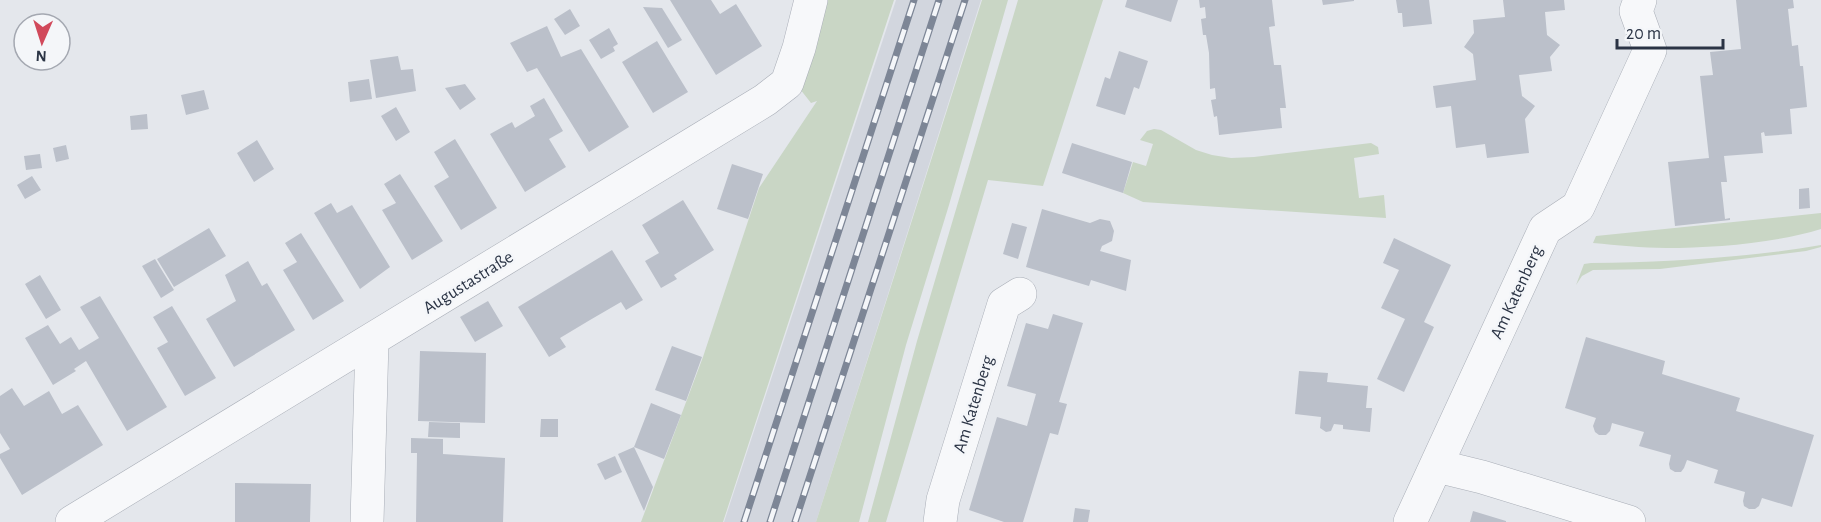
<svg xmlns="http://www.w3.org/2000/svg" width="1821" height="522" font-family="'Alegreya Sans',sans-serif">
  <style>
    .built { fill: #d2d6de }
    .green { fill: #c9d6c5 }
    .building { fill: #bbc0ca }
    .lines { fill: none; stroke-linecap: round; stroke-linejoin: round }
    .minor-casing { stroke: #a9aeb7; stroke-width: 34 }
    .minor { stroke: #f7f8fa; stroke-width: 33 }
    .rail-casing { stroke: #7d8696; stroke-width: 7 }
    .rail { stroke: #f4f6f9; stroke-width: 4.5; stroke-dasharray: 14; stroke-linecap: butt }
    .labels { text-anchor: middle; stroke-width: 5; stroke-linejoin: round; paint-order: stroke }
    .street-label { font-size: 18px; fill: #2b3445; stroke: #f4f6f9 }
  </style>
  <rect width="100%" height="100%" fill="#e4e7ec"/>
  <!-- built -->
  <path class="built" d="M896,0H981L816,522H724Z"/>
  <!-- green -->
  <path class="green" d="M825,0H894L723,522H641L703,357L759,188L817,101L811,103L800,89Z
    M982,0H1008L949,205L906,345L859,522H816Z
    M1018,0H1103L1043,186L988,180L886,522H868L917,341Z
    M1154,129L1161,130L1196,150L1212,155L1231,158L1254,157L1371,143L1378,147L1379,154L1354,158L1359,198L1384,195L1386,218L1143,202L1123,193L1133,162L1146,166L1153,144L1140,140L1147,131Z
    M1821,213V229C1776,243 1714,248 1666,248C1642,248 1617,245 1593,243L1596,236Z
    M1821,245V247L1806,251L1660,269L1593,270L1582,276L1576,285L1584,264L1591,263C1669,262 1745,258 1821,245Z"/>
  <!-- building -->
  <path class="building" d="M670,0H711L720,14L736,4L762,46L716,75Z
    M1127,0H1178L1171,22L1125,7Z
    M1199,0H1272L1275,26L1269,27L1274,65H1281L1286,108H1280L1282,128L1219,135L1217,116L1214,117L1211,100L1216,99L1215,88L1210,89L1209,53L1206,35H1203L1201,19L1206,18L1205,7L1200,8Z
    M1322,0H1354V1L1323,5Z
    M1396,0H1429L1432,24L1403,27L1402,13H1398Z
    M1503,0H1564L1565,10L1545,12L1547,35L1560,45L1550,57L1552,71L1519,75L1522,96L1535,106L1525,119L1529,153L1487,158L1485,144L1456,148L1451,106L1436,108L1433,86L1476,80L1473,54L1464,47L1474,33L1473,20L1505,17Z
    M1736,0H1793L1794,8L1788,9L1792,46L1798,45L1800,66H1803L1807,107L1790,109L1792,134L1765,136L1764,132L1761,133L1763,153L1724,156L1727,182H1721L1725,219L1730,218V220L1675,226L1668,162L1709,158L1700,76L1713,75L1710,52L1741,49Z
    M643,7L662,8L682,40L668,48Z
    M570,9L580,26L565,35L554,19Z
    M547,26L561,57L581,49L629,127L589,152L537,68L527,72L510,43Z
    M609,28L618,44L613,47L615,51L601,59L589,40Z
    M657,41L688,92L653,113L622,62Z
    M1119,51L1148,61L1139,89L1134,87L1125,115L1096,106L1105,77L1110,79Z
    M398,56L401,70L413,69L416,91L376,98L370,60Z
    M369,79L372,99L350,102L348,82Z
    M465,84L476,99L460,110L445,88Z
    M204,90L209,109L186,115L181,95Z
    M544,98L563,131L549,139L566,167L525,192L490,134L512,122L515,128L535,116L530,106Z
    M396,107L410,132L396,141L381,116Z
    M147,114L148,129L131,130L130,116Z
    M455,139L497,208L461,230L434,186L449,177L434,152Z
    M257,140L274,169L254,182L237,153Z
    M1072,143L1132,162L1123,193L1062,173Z
    M66,145L69,159L56,162L53,148Z
    M40,154L42,168L26,170L24,156Z
    M732,164L763,174L748,219L717,209Z
    M400,174L443,241L412,260L382,210L396,203L384,184Z
    M32,176L41,190L25,199L17,185Z
    M1809,188L1810,208L1799,209V189Z
    M683,200L714,250L674,275L677,279L661,288L645,261L659,253L642,225Z
    M331,203L337,213L352,205L390,267L360,289L314,213Z
    M1042,209L1090,223L1100,219L1110,221L1114,231L1112,241L1102,246L1100,251L1131,260L1126,291L1091,280L1089,286L1026,267Z
    M1012,223L1027,227L1018,259L1003,254Z
    M209,228L226,256L174,287L157,259Z
    M301,233L344,301L313,320L283,270L297,262L285,243Z
    M1394,238L1451,265L1424,322L1434,327L1404,392L1377,379L1405,319L1381,308L1399,270L1383,263Z
    M612,250L643,300L626,310L621,302L590,320L560,338L566,347L549,357L518,307Z
    M155,259L174,290L161,298L142,266Z
    M248,261L262,286L267,283L295,330L234,367L206,319L236,301L225,275Z
    M40,275L61,310L46,319L25,284Z
    M100,296L167,407L127,431L86,361L74,369L76,371L53,385L25,338L48,325L60,344L71,337L79,350L99,338L80,307Z
    M488,301L503,326L475,342L460,317Z
    M172,306L216,378L185,396L157,348L168,342L153,317Z
    M1053,314L1083,323L1059,402L1067,404L1058,435L1050,433L1023,522H1004L969,510L997,417L1027,426L1036,394L1007,386L1026,323L1048,329Z
    M1586,337L1665,361L1662,374L1740,398L1736,411L1814,435L1792,507L1762,498L1759,506L1755,509H1749L1744,506L1743,501L1745,492L1714,483L1718,470L1687,460L1684,468L1681,472H1675L1670,469L1669,464L1671,455L1639,446L1644,432L1612,423L1610,431L1606,435H1599L1595,432L1593,426L1596,418L1565,408Z
    M672,346L702,357L686,401L655,390Z
    M420,351L486,353L485,423L418,421Z
    M1299,371L1328,373L1327,382L1368,386L1366,408H1372L1370,432L1343,429V425L1334,424L1331,431L1326,432L1320,428L1321,417L1295,414Z
    M12,388L24,406L49,391L62,414L78,405L103,445L22,495L0,458V454L10,449L0,433V396Z
    M651,403L681,415L664,459L634,447Z
    M541,419H558V437H540Z
    M429,422L460,423V438L428,437Z
    M411,438L443,439V454L505,458L503,522H416L417,453H411Z
    M634,447L653,487L644,511L618,454Z
    M615,456L622,472L605,480L597,464Z
    M235,483L311,484L310,522H235Z
    M1075,508L1090,510L1088,522H1073Z
    M1473,511L1506,521V522H1470Z"/>
  <g class="lines">
    <!-- minor casing -->
    <g class="minor-casing">
      <path id="minor" d="M1437,466L1482,477L1629,522
        M72,522L765,100L787,83L799,48L811,0
        M367,522L372,341
        M940,522L943,500L1004,304L1020,294
        M1410,522L1545,229L1578,207L1650,50L1636,11L1640,0"/>
    </g>
    <!-- minor -->
    <use href="#minor" class="minor"/>
    <!-- rail casing -->
    <g class="rail-casing">
      <path id="rail" d="M744,522L914,0
        M770,522L939,0
        M795,522L965,0"/>
    </g>
    <!-- rail -->
    <use href="#rail" class="rail"/>
  </g>
  <g class="labels">
    <!-- street labels -->
    <g class="street-label">
      <text transform="translate(468 282) rotate(-32)" y="6">Augustastraße</text>
      <text transform="translate(1516 292) rotate(-65)" y="6">Am Katenberg</text>
      <text transform="translate(973 404) rotate(-73)" y="6">Am Katenberg</text>
    </g>
  </g>
  <!-- north arrow -->
  <g transform="translate(42 42) rotate(183)"><circle r="28" fill="#f4f6f9" stroke="#a4a8b1" stroke-width="1.5"/>
  <path d="M0-4.5L10 22L0 15L-10 22Z" fill="#d1495b"/>
  <text y="-9" font-size="16" font-weight="bold" text-anchor="middle" fill="#2b3445">N</text>
  </g>
  <!-- scale -->
  <path d="M1617 39v9h106v-9" fill="none" stroke="#2b3445" stroke-width="3"/>
  <text x="1626" y="39" font-size="18" fill="#2b3445" stroke="#f4f6f9" stroke-width="4.5" paint-order="stroke">20 m</text>
</svg>
